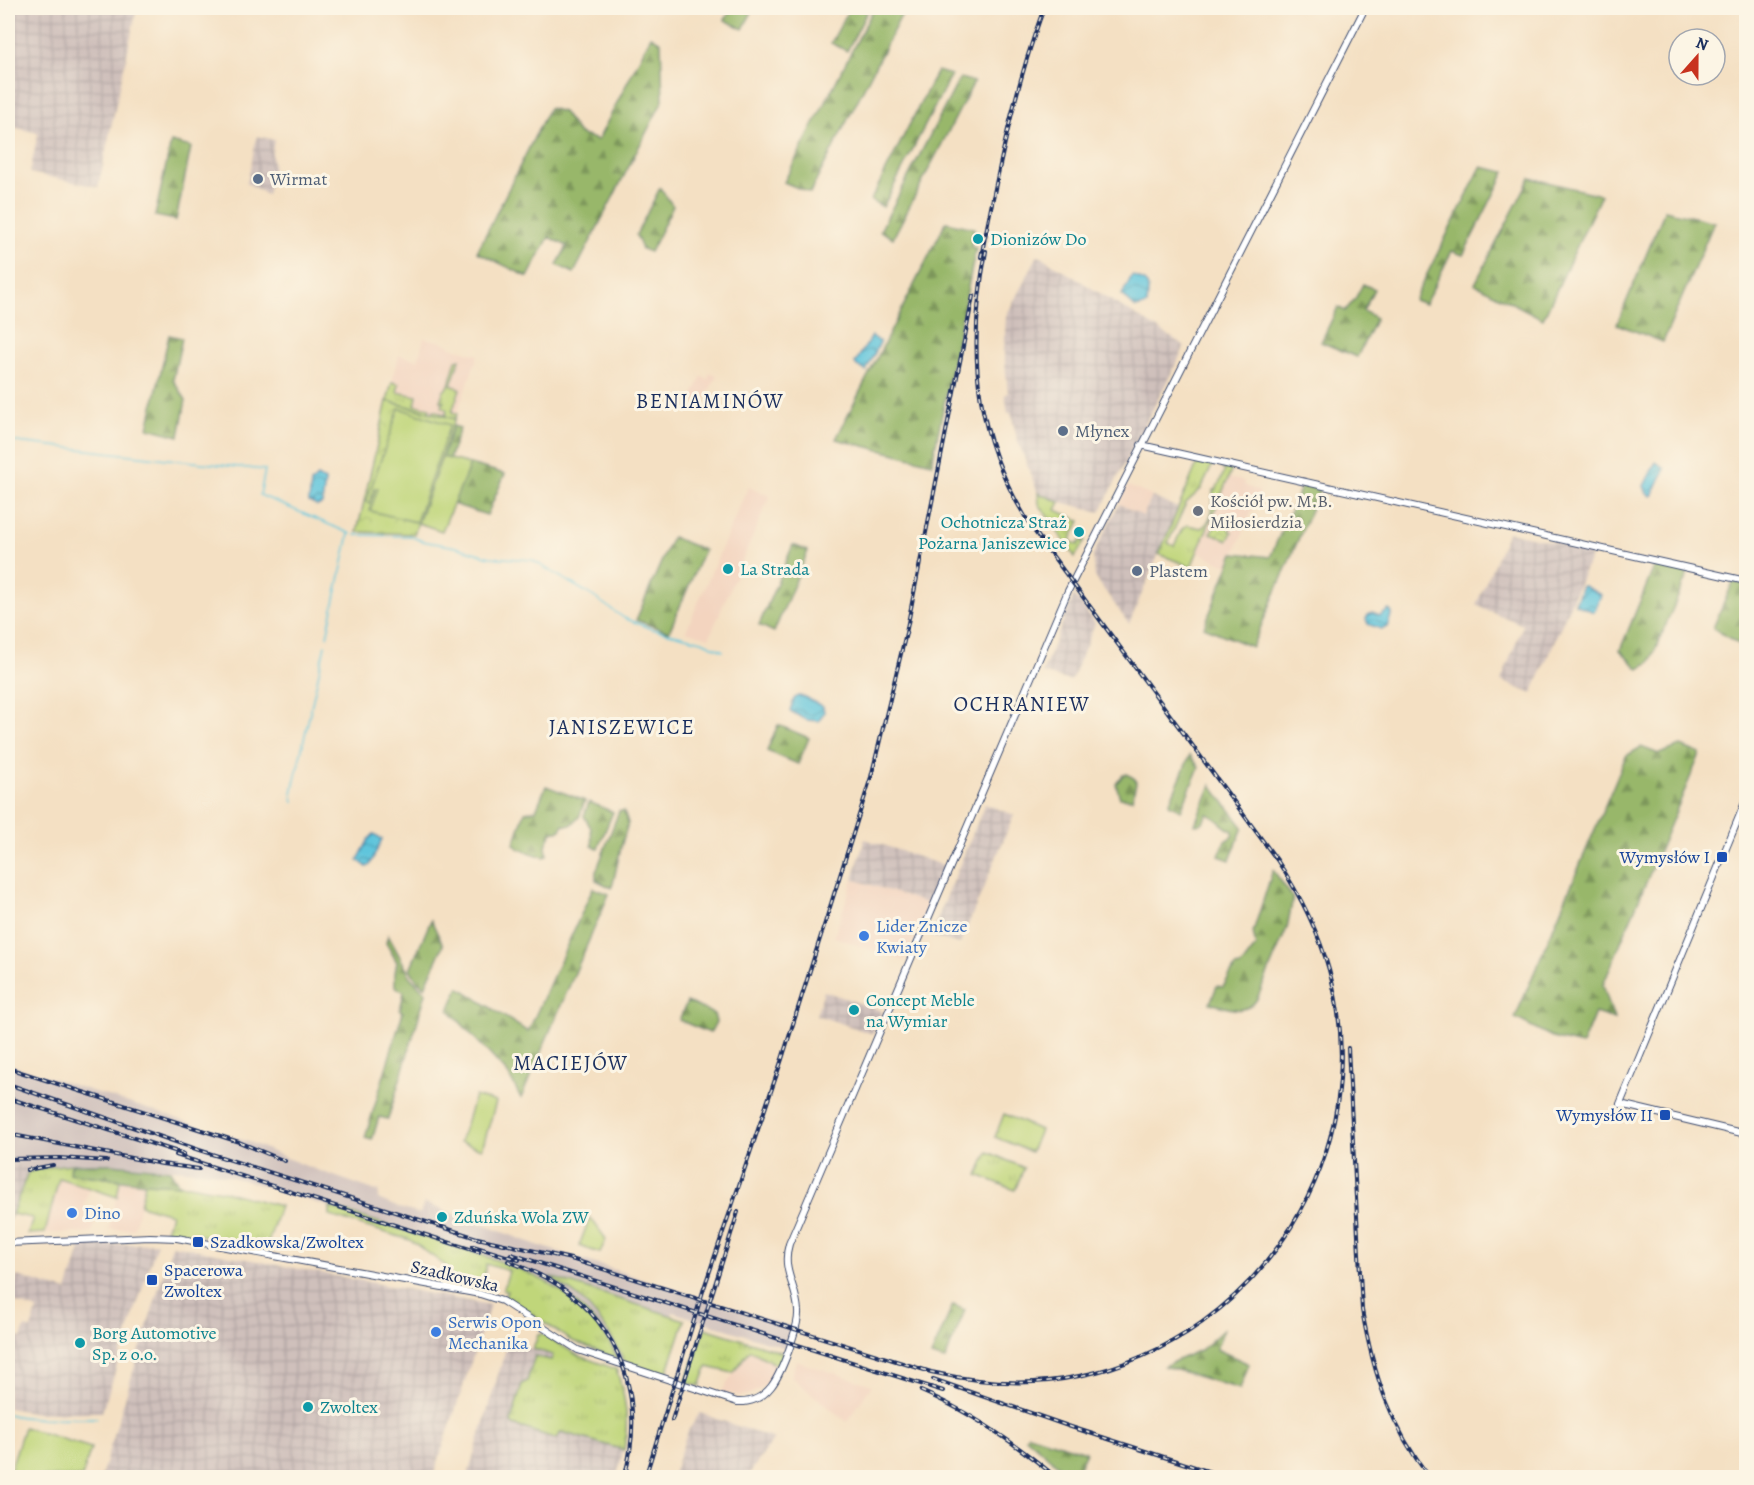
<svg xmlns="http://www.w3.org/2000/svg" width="1754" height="1485" font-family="Alegreya,serif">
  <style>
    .built { fill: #f3d4bf }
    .industrial { fill: url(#industrial-grid) }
    .railway { fill: #cfc0bb }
    .grass { fill: url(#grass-tufts); stroke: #6e826c; stroke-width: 1.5 }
    .forest { fill: url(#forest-firs); stroke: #5a7364; stroke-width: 1.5 }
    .park { fill: url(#park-crowns); stroke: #6e826c; stroke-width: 1.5 }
    .garden { fill: #c0d67a; stroke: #6e826c; stroke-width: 1.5 }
    .water { fill: url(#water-waves); stroke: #3d7a9d; stroke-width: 1.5 }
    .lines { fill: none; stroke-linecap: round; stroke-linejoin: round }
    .stream { stroke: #5fc5dc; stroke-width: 1.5 }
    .tertiary-casing { stroke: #3c4a6d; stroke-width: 8 }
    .tertiary { stroke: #fff; stroke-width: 6 }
    .rail-casing { stroke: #1b2f5e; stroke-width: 4 }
    .rail { stroke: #fcf5e5; stroke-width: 1.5; stroke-dasharray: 4.5; stroke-linecap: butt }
    .service-dot { fill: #5c6f8a; stroke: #fcf5e5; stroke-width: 2 }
    .culture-dot { fill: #0f9aa8; stroke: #fcf5e5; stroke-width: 2 }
    .worship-dot { fill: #6b7280; stroke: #fcf5e5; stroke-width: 2 }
    .transit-dot { fill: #1a4fb4; stroke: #fcf5e5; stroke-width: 2 }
    .shop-dot { fill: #3f7fe0; stroke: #fcf5e5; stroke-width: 2 }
    .labels { text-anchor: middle; stroke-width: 6; stroke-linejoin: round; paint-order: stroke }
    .service-label { font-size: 18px; fill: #4e5e75; stroke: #fcf5e5; text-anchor: start }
    .culture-label { font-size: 18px; fill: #0d838f; stroke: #fcf5e5; text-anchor: start }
    .worship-label { font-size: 18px; fill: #5b616d; stroke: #fcf5e5; text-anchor: start }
    .transit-label { font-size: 18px; fill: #164399; stroke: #fcf5e5; text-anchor: end }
    .shop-label { font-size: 18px; fill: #366cbe; stroke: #fcf5e5; text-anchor: start }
    .street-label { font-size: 18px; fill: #1b2f5e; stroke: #fcf5e5 }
    .quarter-label { font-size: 21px; letter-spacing: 1.5px; fill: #1b2f5e; stroke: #fcf5e5 }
  </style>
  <defs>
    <pattern id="industrial-grid" width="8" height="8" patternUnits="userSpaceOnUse" patternTransform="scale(1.5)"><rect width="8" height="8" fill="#cfc0bb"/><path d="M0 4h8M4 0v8" fill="none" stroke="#b1a5a3"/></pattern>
    <pattern id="grass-tufts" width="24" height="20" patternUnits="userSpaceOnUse" patternTransform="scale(1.5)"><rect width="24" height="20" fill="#c0d67a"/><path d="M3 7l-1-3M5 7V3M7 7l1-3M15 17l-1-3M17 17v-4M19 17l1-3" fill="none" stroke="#a4b86c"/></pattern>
    <pattern id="forest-firs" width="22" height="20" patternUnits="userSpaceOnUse" patternTransform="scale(1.5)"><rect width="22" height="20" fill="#98b76a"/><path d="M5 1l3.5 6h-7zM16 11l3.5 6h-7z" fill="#7b955a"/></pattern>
    <pattern id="park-crowns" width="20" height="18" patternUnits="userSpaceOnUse" patternTransform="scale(1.5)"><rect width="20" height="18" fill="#c0d67a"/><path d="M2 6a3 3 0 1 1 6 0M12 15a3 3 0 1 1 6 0" fill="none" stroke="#a4b86c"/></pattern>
    <pattern id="water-waves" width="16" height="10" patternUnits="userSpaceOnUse" patternTransform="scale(1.5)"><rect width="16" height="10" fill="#5fc5dc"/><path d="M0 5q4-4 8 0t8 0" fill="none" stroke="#4ea0b6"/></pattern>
  </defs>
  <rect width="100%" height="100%" fill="#fcf5e5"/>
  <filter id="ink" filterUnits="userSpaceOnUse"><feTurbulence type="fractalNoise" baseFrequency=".0167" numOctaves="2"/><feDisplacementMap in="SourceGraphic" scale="12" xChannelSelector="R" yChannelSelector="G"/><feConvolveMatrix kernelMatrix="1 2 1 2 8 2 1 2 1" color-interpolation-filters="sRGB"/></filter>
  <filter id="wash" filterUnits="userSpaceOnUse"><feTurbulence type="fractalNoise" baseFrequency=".008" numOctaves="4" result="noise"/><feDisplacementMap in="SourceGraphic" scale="24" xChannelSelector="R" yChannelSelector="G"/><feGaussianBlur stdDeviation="1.35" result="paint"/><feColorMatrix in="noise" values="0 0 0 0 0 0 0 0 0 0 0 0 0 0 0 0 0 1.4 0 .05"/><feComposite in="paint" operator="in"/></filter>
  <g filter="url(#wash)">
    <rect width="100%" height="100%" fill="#f4e0c3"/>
    <!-- built -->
    <path class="built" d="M424,338L443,342L453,348L478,355L455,419L387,401L399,355L418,360Z
      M710,373L717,376L703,402L691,399L702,376L709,380L708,378Z
      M1229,478L1245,482L1244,485L1260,492L1229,566L1197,552Z
      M1128,486L1152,496L1143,516L1119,504Z
      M748,487L770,496L709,638L686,631Z
      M853,879L929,904L904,961L834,937Z
      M59,1178L90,1186L84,1206L97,1210L92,1233H45Z
      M120,1180L145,1183L140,1205L134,1229H109Z
      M750,1350L780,1367L775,1376L759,1390L748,1395L741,1396L721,1392Z
      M796,1361L872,1385L847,1422L791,1377Z"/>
    <!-- industrial -->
    <path class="industrial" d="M8,8H137L98,187L30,173L38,133L8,126Z
      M257,136L274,140L272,153L273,170L267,195L247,183Z
      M1038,255L1185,346L1100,512L1046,498L1038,493L1017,439L1011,413H1008L1005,394H1008L1004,350L1006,316Z
      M1152,497L1178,508L1129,624L1095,577L1093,555L1119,504L1143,516Z
      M1508,532L1593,551L1532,694L1501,681L1523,625L1476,605Z
      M1074,595L1095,624L1071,681L1042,673Z
      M985,804L1014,815L960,944L932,937L931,934Z
      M865,839L945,866L929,904L853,879Z
      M824,991L882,1011L873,1034L816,1015Z
      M8,1163L27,1166L28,1172L10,1220H8Z
      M157,1243L102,1412L37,1413L8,1408V1334L21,1338L25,1327L31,1329L37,1310L8,1300V1289L15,1284L17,1276L67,1291L81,1246Z
      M172,1245L490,1305L433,1477H101Z
      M508,1342L618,1376L625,1433L621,1461L616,1477L467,1478Z
      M700,1413L774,1439L747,1477H672L688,1431Z"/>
    <!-- railway -->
    <path class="railway" d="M8,1064L249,1142L306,1166L379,1192L378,1199L399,1208L420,1214L424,1203L537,1245L792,1327L786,1348L673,1312L671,1316L551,1277L579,1298L593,1312L610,1335L624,1361L618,1359L601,1329L584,1309L567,1294L538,1276L499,1261L248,1181L211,1172L112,1164L54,1166L28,1172L27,1166L8,1163Z"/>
    <!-- grass -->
    <path class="grass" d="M460,359L451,385L460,389L452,412L457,414L455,419L432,413L434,410L446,415L447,410L442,407L444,402L440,401L443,392L449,385L456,360Z
      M392,382L399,384L397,392L417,396L415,405L430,408V412L387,401Z
      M1198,461L1216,465L1212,466L1201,489L1186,503L1168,543L1174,546L1182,529L1187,525L1201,528C1214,521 1213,503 1213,490H1216L1225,470L1221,468L1232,469L1191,567L1159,554Z
      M1038,493L1060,502L1056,510L1080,521L1070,541L1078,545L1080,541H1082L1084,539L1085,541L1075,557L1039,504Z
      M988,1152L1024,1168L1015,1190L978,1175Z
      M72,1164L69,1173L120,1180L117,1197L59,1178L45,1233L28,1234L33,1218L12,1214L28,1172L54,1166Z
      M145,1183L189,1185L227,1192L280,1206L266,1249L218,1240L197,1234L190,1235L166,1231L171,1214L140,1205Z
      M330,1207C369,1219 408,1232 447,1244C519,1267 584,1285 618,1359L570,1340L505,1297L507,1291L503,1290L509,1271L486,1264L482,1286L477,1285L476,1288L455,1284L444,1280L446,1266L410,1240L330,1216Z
      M551,1277L685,1320L666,1376L624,1361C612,1336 598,1314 577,1296C569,1289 557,1284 551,1277Z
      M705,1328L784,1353L780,1367L750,1350L733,1373L707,1367L700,1386L686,1382Z
      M543,1334L577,1355L616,1369C626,1397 629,1421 624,1450L561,1432L557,1439L513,1425L511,1422L522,1384L527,1381L535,1356L551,1360L553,1355L533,1349L538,1335Z"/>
    <!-- forest -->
    <path class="forest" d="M732,8H754L743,29L725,20Z
      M850,8H869L847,51L831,43Z
      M874,8H905L810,193L784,182Z
      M651,36L661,42L663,100L574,273L557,265L567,246L549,237L528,277L477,252L549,108L563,112L579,134L598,140Z
      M937,71L951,75L883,207L871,200Z
      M960,78L974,82L893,238L880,231Z
      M171,142L191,147L176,220L155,216Z
      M1481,167L1505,172L1463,255L1452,251L1425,304L1414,300Z
      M1530,178L1601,195L1543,319L1475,284Z
      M660,188L673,206L650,252L642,249L636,235Z
      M1665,210L1714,222L1663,342L1617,324Z
      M946,222L974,228L971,247L976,248L932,463L836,439Z
      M1363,284L1374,289L1363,311L1376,318L1357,357L1321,342L1338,307L1345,311L1355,299Z
      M169,335L182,338L173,380L186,400L179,436L148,428Z
      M453,426L460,428L449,459L442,457Z
      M470,464L505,474L487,515L453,504Z
      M1302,485L1320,489L1252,647L1204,627L1234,553L1270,557Z
      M672,537L704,550L669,632L636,620Z
      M793,545L808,551L774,632L759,625Z
      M1655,565L1688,573L1650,662L1639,669L1620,650Z
      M1733,582L1746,585V640L1740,645L1713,628Z
      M778,725L809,738L798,764L767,751Z
      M1681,746L1700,754L1603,985L1614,1019L1595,1013L1582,1045L1556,1039L1515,1018L1626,756L1641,747L1659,754Z
      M1190,755L1199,767L1181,810L1169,804Z
      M1127,774L1135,779L1136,783L1132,799L1120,798L1116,784L1123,775Z
      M1211,785L1243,827L1230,860L1219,856L1225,841L1233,836V831C1222,827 1219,818 1207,814L1203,822L1199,825L1195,824Z
      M546,786L585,801L579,817L571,825H563L561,830L552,832L546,845L547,855L544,857L519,849L514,844L525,812L536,810Z
      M589,802L613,812L598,848L592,846L591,828L584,816Z
      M619,811H624L628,823L621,847L612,888L596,880V872Z
      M1273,870L1293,898L1287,928L1257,999C1246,1017 1226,1007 1210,1003L1217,986L1223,987L1235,967L1241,966L1256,946L1253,932Z
      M593,888L609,894L521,1098L508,1074L449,1010L459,987L528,1032Z
      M431,920L443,945L425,987L417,981L410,969Z
      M388,935L412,979L426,993L388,1119L379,1117L372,1140L365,1138L403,1012L400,1010L404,992L395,986V973L397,962L386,943Z
      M687,1002L714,1014L716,1022L710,1033L679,1020Z
      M72,1164H112L170,1170L179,1185L145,1183L69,1173Z
      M953,1305L965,1310L945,1360L931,1356Z
      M1224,1329L1216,1349L1249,1364L1240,1389L1164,1366L1202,1349Z
      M1028,1434L1086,1452L1074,1477H1071L1026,1437Z"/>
    <!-- park -->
    <path class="park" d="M387,401L455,419L414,534L357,532Z
      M1216,521L1230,527L1229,530L1232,532L1228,540L1211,533Z"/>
    <!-- garden -->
    <path class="garden" d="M399,408L450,425L416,522L370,511L378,488H375L370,503L366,502Z
      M442,457L470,464L442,531L418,523Z
      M475,1096L496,1102L482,1149L460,1142Z
      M1004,1114L1040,1130L1031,1152L995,1137Z
      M590,1217L606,1239L600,1253L579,1246Z
      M24,1427L91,1448L82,1477H8Z"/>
    <!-- water -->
    <path class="water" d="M1132,276C1152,282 1148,286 1147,305L1136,308L1122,295Z
      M872,336L880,342L866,371L857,366L855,363Z
      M1656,462L1665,469L1652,496L1647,494L1644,486Z
      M317,477L325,481L322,504L317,506L309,502L311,483Z
      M1582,586H1584L1601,595L1594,612L1575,604Z
      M1389,610L1392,613L1387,627L1381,629L1368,624L1366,619L1368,615L1372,613L1380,616Z
      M798,696L805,697L823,707L824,712L819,721L807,720L790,711L794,699Z
      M374,834L382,839L370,865L367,867L358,860L369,839Z"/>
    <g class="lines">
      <!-- stream -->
      <path class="stream" d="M8,441L265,470L260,495L351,534
        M355,535L410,536L422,541L456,547L490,557L532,560L591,595L624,618L652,629L702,641L723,651
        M327,636L349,534
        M294,802L292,793L325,645
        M8,1414C37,1422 67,1417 97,1418"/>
    </g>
  </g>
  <g filter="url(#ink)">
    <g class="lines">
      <!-- tertiary casing -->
      <g class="tertiary-casing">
        <path id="tertiary" d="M1141,445L1746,581
          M1746,800L1620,1104L1746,1134
          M8,1243L150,1237L177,1238L480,1294L502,1301L578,1350L737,1402C770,1404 780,1374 790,1347C793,1336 799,1323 798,1311C797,1286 781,1271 789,1244L1068,591L1365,8"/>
      </g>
      <!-- tertiary -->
      <use href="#tertiary" class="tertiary"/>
      <!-- rail casing -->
      <g class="rail-casing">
        <path id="rail" d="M981,257C998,173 1014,88 1044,8
          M1348,1048L1362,1310C1373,1373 1390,1426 1430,1478
          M8,1068L239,1142L285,1161
          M8,1084L199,1150L480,1239
          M8,1098L184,1154
          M8,1134L162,1164L199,1169
          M176,1155L479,1252
          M8,1159L59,1158L107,1161
          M27,1170L53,1165
          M473,1237L571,1259L931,1372C980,1383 1030,1387 1079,1376C1261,1339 1380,1150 1329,970C1318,930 1300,895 1277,860L1035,532C975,443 966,355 986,251
          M473,1246L519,1260
          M511,1254L943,1391
          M508,1261C530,1270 552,1279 570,1294C628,1339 644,1409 624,1478
          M933,1379L1068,1426L1229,1478
          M921,1391C971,1412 1015,1443 1057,1478
          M672,1420L738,1212
          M645,1478L704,1288L782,1059L871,777L906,633L973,296"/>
      </g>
      <!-- rail -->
      <use href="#rail" class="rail"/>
    </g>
  </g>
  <!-- markers -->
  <g class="service-dot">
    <circle cx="258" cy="179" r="6"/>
    <circle cx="1063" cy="431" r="6"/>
    <circle cx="1137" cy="571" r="6"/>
  </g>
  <g class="culture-dot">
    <circle cx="978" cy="239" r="6"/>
    <circle cx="1079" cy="532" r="6"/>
    <circle cx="728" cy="569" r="6"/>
    <circle cx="854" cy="1010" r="6"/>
    <circle cx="442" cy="1217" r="6"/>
    <circle cx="80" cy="1343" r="6"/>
    <circle cx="308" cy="1407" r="6"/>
  </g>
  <circle class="worship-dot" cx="1198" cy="511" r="6"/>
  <g class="transit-dot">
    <rect x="1716" y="851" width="12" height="12" rx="3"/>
    <rect x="1659" y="1109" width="12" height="12" rx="3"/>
    <rect x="192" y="1236" width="12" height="12" rx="3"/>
    <rect x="146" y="1274" width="12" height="12" rx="3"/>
  </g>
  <g class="shop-dot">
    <circle cx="864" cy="936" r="6"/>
    <circle cx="72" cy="1213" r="6"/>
    <circle cx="436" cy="1332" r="6"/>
  </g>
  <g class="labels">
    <!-- service labels -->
    <g class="service-label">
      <text x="270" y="185">Wirmat</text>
      <text x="1075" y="437">Młynex</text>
      <text x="1149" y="577">Plastem</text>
    </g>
    <!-- culture labels -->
    <g class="culture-label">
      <text x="990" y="245">Dionizów Do</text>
      <text x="1067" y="528" text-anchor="end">Ochotnicza Straż<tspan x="1067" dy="21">Pożarna Janiszewice</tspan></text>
      <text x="740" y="575">La Strada</text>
      <text x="866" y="1006">Concept Meble<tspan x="866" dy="21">na Wymiar</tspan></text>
      <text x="454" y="1223">Zduńska Wola ZW</text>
      <text x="92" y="1339">Borg Automotive<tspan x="92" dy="21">Sp. z o.o.</tspan></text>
      <text x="320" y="1413">Zwoltex</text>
    </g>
    <!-- worship labels -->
    <g class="worship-label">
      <text x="1210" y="507">Kościół pw. M.B.<tspan x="1210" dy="21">Miłosierdzia</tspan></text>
    </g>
    <!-- transit labels -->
    <g class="transit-label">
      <text x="1710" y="863">Wymysłów I</text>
      <text x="1653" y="1121">Wymysłów II</text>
      <text x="210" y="1248" text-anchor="start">Szadkowska/Zwoltex</text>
      <text x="164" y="1276" text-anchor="start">Spacerowa<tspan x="164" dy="21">Zwoltex</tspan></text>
    </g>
    <!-- shop labels -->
    <g class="shop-label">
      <text x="876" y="932">Lider Znicze<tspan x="876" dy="21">Kwiaty</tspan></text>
      <text x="84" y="1219">Dino</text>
      <text x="448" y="1328">Serwis Opon<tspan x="448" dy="21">Mechanika</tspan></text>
    </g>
    <!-- street labels -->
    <g class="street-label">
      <text transform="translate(455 1276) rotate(13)" y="6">Szadkowska</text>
    </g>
    <!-- quarter labels -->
    <g class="quarter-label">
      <text x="710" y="408">BENIAMINÓW</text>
      <text x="1022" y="711">OCHRANIEW</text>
      <text x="622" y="734">JANISZEWICE</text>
      <text x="571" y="1070">MACIEJÓW</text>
    </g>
  </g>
  <!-- margin -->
  <rect width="1754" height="1485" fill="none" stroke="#fcf5e5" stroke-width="30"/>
  <!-- north arrow -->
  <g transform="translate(1697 57) rotate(21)"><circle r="28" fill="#fcf5e5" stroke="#a2a6af" stroke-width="1.5"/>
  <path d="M0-4.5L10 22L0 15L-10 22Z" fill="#c8321e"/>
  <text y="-9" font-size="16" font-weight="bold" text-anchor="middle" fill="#1b2f5e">N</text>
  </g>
</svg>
